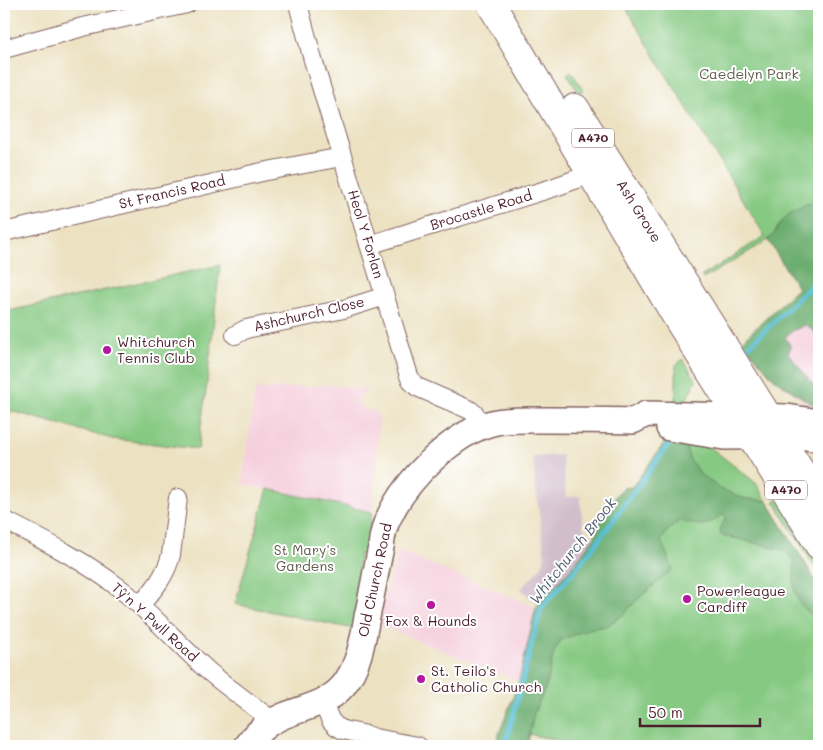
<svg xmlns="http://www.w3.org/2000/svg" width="823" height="750" font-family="Mali,sans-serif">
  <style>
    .built { fill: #f5cfdc }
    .industrial { fill: #d1bdcc }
    .green { fill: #86c982; stroke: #687456 }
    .forest { fill: #6cad70; stroke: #5b664e }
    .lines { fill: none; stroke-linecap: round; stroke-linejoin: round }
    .stream { stroke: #56bdd3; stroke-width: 5 }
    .street-casing { stroke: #836360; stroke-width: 20 }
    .secondary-casing { stroke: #836360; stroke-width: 28 }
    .highway-casing { stroke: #836360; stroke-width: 30 }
    .street { stroke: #fff; stroke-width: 18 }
    .secondary { stroke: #fff; stroke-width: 25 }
    .highway { stroke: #fff; stroke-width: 28 }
    .poi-dot { fill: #b5179e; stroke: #fff; stroke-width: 2 }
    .labels { text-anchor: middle; stroke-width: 4; stroke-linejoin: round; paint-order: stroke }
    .shield { fill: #fff; stroke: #80626b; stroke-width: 1 }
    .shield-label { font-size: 12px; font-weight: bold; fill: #4a1f2b }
    .park-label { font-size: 14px; fill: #5f5a49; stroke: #fff }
    .street-label { font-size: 14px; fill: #4a1f2b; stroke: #fff }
    .poi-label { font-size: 14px; fill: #4a1f2b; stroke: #fff; text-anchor: start }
    .water-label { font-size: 15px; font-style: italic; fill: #4f5e6e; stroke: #fff }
  </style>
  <rect width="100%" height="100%" fill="#fff"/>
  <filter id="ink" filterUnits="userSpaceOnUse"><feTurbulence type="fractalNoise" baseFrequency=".02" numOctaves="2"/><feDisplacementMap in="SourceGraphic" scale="10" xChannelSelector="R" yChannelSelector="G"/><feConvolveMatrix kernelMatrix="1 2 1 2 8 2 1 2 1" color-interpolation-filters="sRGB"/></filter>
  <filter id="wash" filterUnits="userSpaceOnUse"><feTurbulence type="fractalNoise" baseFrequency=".0096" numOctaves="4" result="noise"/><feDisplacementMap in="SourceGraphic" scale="20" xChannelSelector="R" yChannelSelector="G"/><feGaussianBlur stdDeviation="1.12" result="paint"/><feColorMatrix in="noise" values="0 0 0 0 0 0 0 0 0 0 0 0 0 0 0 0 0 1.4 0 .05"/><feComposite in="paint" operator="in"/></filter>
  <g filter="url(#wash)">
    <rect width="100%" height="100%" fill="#ece2c2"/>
    <!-- built -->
    <path class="built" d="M819,288V412L815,411L774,379L753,355Z
      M331,385L354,389L373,387L367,389L359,398L358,403L367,412L369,410H373L377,413L379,416L372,512L242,484L255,390Z
      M398,551L402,552L415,557V558L536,607L519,681L379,625L389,580L396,559L395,558Z"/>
    <!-- industrial -->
    <path class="industrial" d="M562,455L566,497L580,496L583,529L594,538L572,567L538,604L521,589L542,566L545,558L535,481L533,457Z"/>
    <!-- green -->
    <path class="green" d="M624,4H819V288L806,301L768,240L703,279L702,276L765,236L687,108L660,65Z
      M571,71L583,90L579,93L567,74Z
      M220,265L207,382L198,449L112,439L4,409V312Z
      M683,359L696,380L685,403L676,404V365Z
      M677,442L710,447L756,483L819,586V746H584L515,731L545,611Z
      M268,489L372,512L366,555L360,554L358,568L363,569L354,629L235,604Z
      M780,498L819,562V574L774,501Z"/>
    <!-- forest -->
    <path class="forest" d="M817,201L819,202V336L806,325L794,330L785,337L791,347L788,353L803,372L819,391V409L774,379L742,341L798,288L768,240C776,233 780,222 788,215C796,209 808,204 817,201Z
      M666,441L685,444L690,460L701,475L721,489L743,498L767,501L819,586V623L800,604L794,589V560L784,550L721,535L720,529L726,518L721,515C706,529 699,525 680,521L668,530L661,541L673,569L637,600L623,615L607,626L588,629L561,640L554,652L546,687L534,713L528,743L523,746H497L499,734L519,681L536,607L572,567L594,538L601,518L617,494L623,488L632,487Z"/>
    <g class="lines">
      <!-- stream -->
      <path class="stream" d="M748,347L819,278
        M505,746L541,608L576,569L598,541L671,441"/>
    </g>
  </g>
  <g filter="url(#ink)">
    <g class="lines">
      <!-- street casing -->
      <g class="street-casing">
        <path id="street" d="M298,4L313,60L409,376L413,383L417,387L470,410L475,414L483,427
          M4,49L83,27L187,4
          M4,232L262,172L342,157
          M369,245L552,188L577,179L591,172
          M235,335L246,329L344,309L385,296
          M4,520C43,540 83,560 118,587C150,611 177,643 207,670C228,688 251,704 273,721
          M140,605C154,590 166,575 171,555L178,498
          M322,702L331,721L336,726L343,730L367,735L375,738L418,746"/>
      </g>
      <!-- secondary casing -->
      <g class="secondary-casing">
        <path id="secondary" d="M669,428L724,437L799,436L819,439
          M247,746C255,734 267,723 281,717C306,706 333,704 348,679C360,660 363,638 367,617C372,594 376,570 381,547C382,537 384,526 389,517C406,480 454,431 496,422C513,419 532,420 549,420C577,420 605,420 633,421L646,414L787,417L819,422"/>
      </g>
      <!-- highway casing -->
      <g class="highway-casing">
        <path id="highway" d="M491,4C550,102 608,202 667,301C716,383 770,463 819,545
          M575,108L768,417L778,436L819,500"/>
      </g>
      <!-- street -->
      <use href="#street" class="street"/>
      <!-- secondary -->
      <use href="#secondary" class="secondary"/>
      <!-- highway -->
      <use href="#highway" class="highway"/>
    </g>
  </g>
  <!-- markers -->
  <g class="poi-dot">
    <circle cx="107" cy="350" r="5"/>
    <circle cx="687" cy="599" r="5"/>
    <circle cx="431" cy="605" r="5"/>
    <circle cx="421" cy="679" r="5"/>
  </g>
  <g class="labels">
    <!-- shield labels -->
    <g class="shield">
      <rect x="572" y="128.5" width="42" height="19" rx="4"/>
      <rect x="765" y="480.5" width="42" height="19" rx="4"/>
    </g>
    <g class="shield-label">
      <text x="593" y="142">A470</text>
      <text x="786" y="494">A470</text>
    </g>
    <!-- park labels -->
    <g class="park-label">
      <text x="749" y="79">Caedelyn Park</text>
      <text x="305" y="555">St Mary's<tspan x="305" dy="16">Gardens</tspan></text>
    </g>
    <!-- street labels -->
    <g class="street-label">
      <text transform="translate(172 192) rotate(-13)" y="5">St Francis Road</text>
      <text transform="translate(481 210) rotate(-17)" y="5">Brocastle Road</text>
      <text transform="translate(639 211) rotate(58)" y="5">Ash Grove</text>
      <text transform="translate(366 234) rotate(73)" y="5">Heol Y Forlan</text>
      <text transform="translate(309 314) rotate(-13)" y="5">Ashchurch Close</text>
      <text transform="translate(375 580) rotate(-78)" y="5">Old Church Road</text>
      <text transform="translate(155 622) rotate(42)" y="5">Tŷ'n Y Pwll Road</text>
    </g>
    <!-- poi labels -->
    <g class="poi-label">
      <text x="117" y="347">Whitchurch<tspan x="117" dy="16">Tennis Club</tspan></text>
      <text x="697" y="596">Powerleague<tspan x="697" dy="16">Cardiff</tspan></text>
      <text x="431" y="626" text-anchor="middle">Fox &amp; Hounds</text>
      <text x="431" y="676">St. Teilo's<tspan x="431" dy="16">Catholic Church</tspan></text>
    </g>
    <!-- water labels -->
    <g class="water-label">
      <text transform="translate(573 551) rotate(-52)" y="5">Whitchurch Brook</text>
    </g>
  </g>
  <!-- margin -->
  <rect width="823" height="750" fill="none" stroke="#fff" stroke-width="20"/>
  <!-- scale -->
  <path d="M640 718v8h120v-8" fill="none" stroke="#4a1f2b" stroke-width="2.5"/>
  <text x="648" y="718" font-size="15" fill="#4a1f2b" stroke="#ffffff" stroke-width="4" paint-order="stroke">50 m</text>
</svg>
